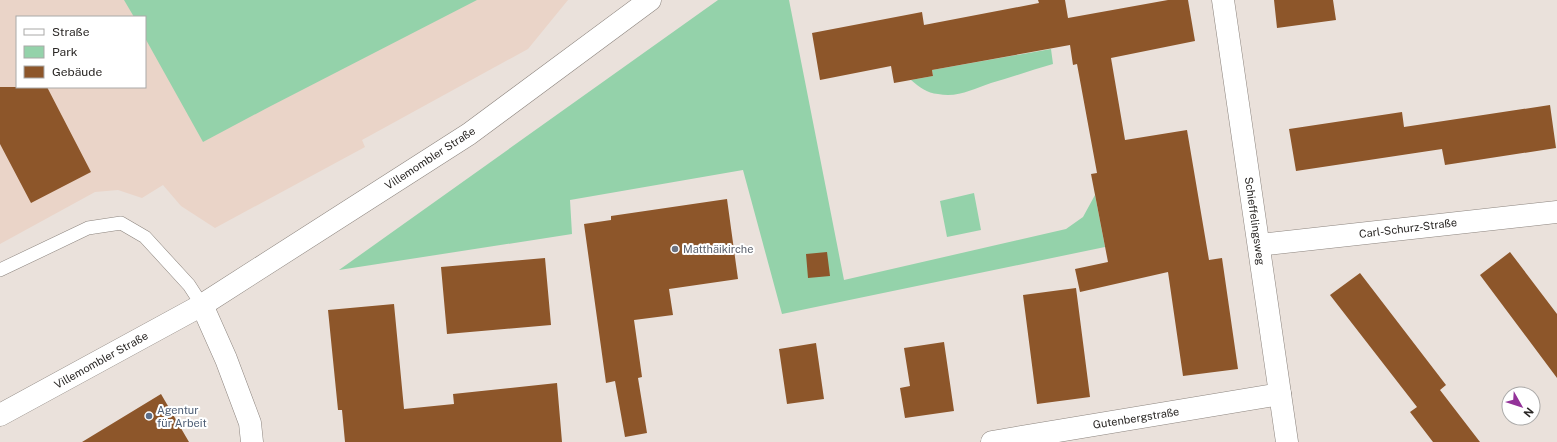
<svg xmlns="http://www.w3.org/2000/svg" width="1557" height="442" font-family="'Public Sans',sans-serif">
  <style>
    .commercial { fill: #ead4c8; fill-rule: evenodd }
    .green { fill: #94d2aa }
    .building { fill: #8d562a }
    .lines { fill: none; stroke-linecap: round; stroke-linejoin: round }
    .lane-casing { stroke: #8c847e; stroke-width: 14 }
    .street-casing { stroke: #8c847e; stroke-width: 23 }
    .secondary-casing { stroke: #8c847e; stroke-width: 23 }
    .lane { stroke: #fff; stroke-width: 13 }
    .street { stroke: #fff; stroke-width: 22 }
    .secondary { stroke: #fff; stroke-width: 22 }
    .worship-dot { fill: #6b7280; stroke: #fff; stroke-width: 1.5 }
    .service-dot { fill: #5c6f8a; stroke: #fff; stroke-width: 1.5 }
    .labels { text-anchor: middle; stroke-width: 4; stroke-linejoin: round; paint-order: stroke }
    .street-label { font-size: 11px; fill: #2a2725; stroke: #fff }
    .worship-label { font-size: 11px; fill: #5b616d; stroke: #fff; text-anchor: start }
    .service-label { font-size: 11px; fill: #4e5e75; stroke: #fff; text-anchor: start }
  </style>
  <rect width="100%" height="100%" fill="#eae1db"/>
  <!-- commercial -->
  <path class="commercial" d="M0,0H568L528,49L362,140L365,147L215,228L181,206L163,185L142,198L118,190L95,192L0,244ZM17,17H145V87H17Z"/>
  <!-- green -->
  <path class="green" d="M124,0H477L267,108L203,142L145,38V17H134Z
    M718,0H789L844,280L1066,229L1083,217L1095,195L1105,247L782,314L743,170L570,200L572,234L339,270Z
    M1051,49L1053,64C1032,70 1012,77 991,83C973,89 958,98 938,94C927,93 919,87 911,80L933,76L932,70Z
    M974,193L981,230L947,237L940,201Z"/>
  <!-- building -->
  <path class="building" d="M1038,0H1065L1068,18L1168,0H1188L1195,41L1111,58L1125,140L1187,130L1209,260L1222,258L1238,369L1183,376L1168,272L1080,292L1075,269L1108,262L1091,174L1097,173L1077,64L1073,65L1070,45L932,70L933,76L894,83L891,66L820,80L812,33L922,12L924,25L1039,3Z
    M1274,0H1333L1336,20L1277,28Z
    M0,87H47L91,172L31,203L0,144Z
    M1550,105L1556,148L1445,165L1442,149L1296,171L1289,129L1402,112L1404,127Z
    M727,199L738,279L669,289L673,315L634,320L642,377L638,378L647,433L625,437L615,381L606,383L584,224L611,220V216Z
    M827,252L830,276L808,278L806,254Z
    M1510,252L1557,314V378L1480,275Z
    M545,258L551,325L447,334L441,267Z
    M1360,273L1446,385L1440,390L1480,442H1433L1410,412L1417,407L1330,295Z
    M1076,288L1090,397L1037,404L1023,295Z
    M394,304L404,409L454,404L453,394L557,383L562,442H345L342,410H338L328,310Z
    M944,342L954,411L905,418L900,388L910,386L904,348Z
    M816,343L824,399L787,404L779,349Z
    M161,394L189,442H82Z"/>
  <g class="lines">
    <!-- lane casing -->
    <g class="lane-casing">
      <path id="lane" d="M0,270L88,228L121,223L145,237L189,285L202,305"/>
    </g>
    <!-- street casing -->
    <g class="street-casing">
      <path id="street" d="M1259,245L1557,212
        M202,305L226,359L250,423L252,442
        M992,442L1280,394"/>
    </g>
    <!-- secondary casing -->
    <g class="secondary-casing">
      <path id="secondary" d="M1223,0L1287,442
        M0,415L202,305L469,134L650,0"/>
    </g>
    <!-- lane -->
    <use href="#lane" class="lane"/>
    <!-- street -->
    <use href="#street" class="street"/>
    <!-- secondary -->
    <use href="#secondary" class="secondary"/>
  </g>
  <!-- markers -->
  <circle class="worship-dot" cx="675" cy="249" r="4"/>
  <circle class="service-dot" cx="149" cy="416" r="4"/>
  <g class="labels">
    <!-- street labels -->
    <g class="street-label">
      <text transform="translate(430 158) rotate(-33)" y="4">Villemombler Straße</text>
      <text transform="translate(1255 221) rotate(82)" y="4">Schieffelingsweg</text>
      <text transform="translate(1408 228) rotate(-7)" y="4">Carl-Schurz-Straße</text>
      <text transform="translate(101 360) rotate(-29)" y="4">Villemombler Straße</text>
      <text transform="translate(1136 418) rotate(-9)" y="4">Gutenbergstraße</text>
    </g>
    <!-- worship labels -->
    <g class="worship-label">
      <text x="683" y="253">Matthäikirche</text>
    </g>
    <!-- service labels -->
    <g class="service-label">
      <text x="157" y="414">Agentur<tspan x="157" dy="13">für Arbeit</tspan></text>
    </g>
  </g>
  <!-- legend -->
  <rect x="16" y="16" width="130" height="72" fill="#ffffff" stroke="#aaa9a8"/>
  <rect x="24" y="29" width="20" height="6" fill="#ffffff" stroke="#aaa9a8"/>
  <text x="52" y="36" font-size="12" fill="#2a2725">Straße</text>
  <rect x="24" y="46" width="20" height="12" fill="#94d2aa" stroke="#aaa9a8"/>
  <text x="52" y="56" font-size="12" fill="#2a2725">Park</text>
  <rect x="24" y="66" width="20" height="12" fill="#8d562a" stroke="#aaa9a8"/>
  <text x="52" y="76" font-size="12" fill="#2a2725">Gebäude</text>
  <!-- north arrow -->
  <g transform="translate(1521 406) rotate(129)"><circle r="19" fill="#ffffff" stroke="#aaa9a8"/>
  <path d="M0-3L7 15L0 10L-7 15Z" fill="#933299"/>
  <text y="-6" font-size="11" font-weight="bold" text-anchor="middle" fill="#2a2725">N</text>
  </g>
</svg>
